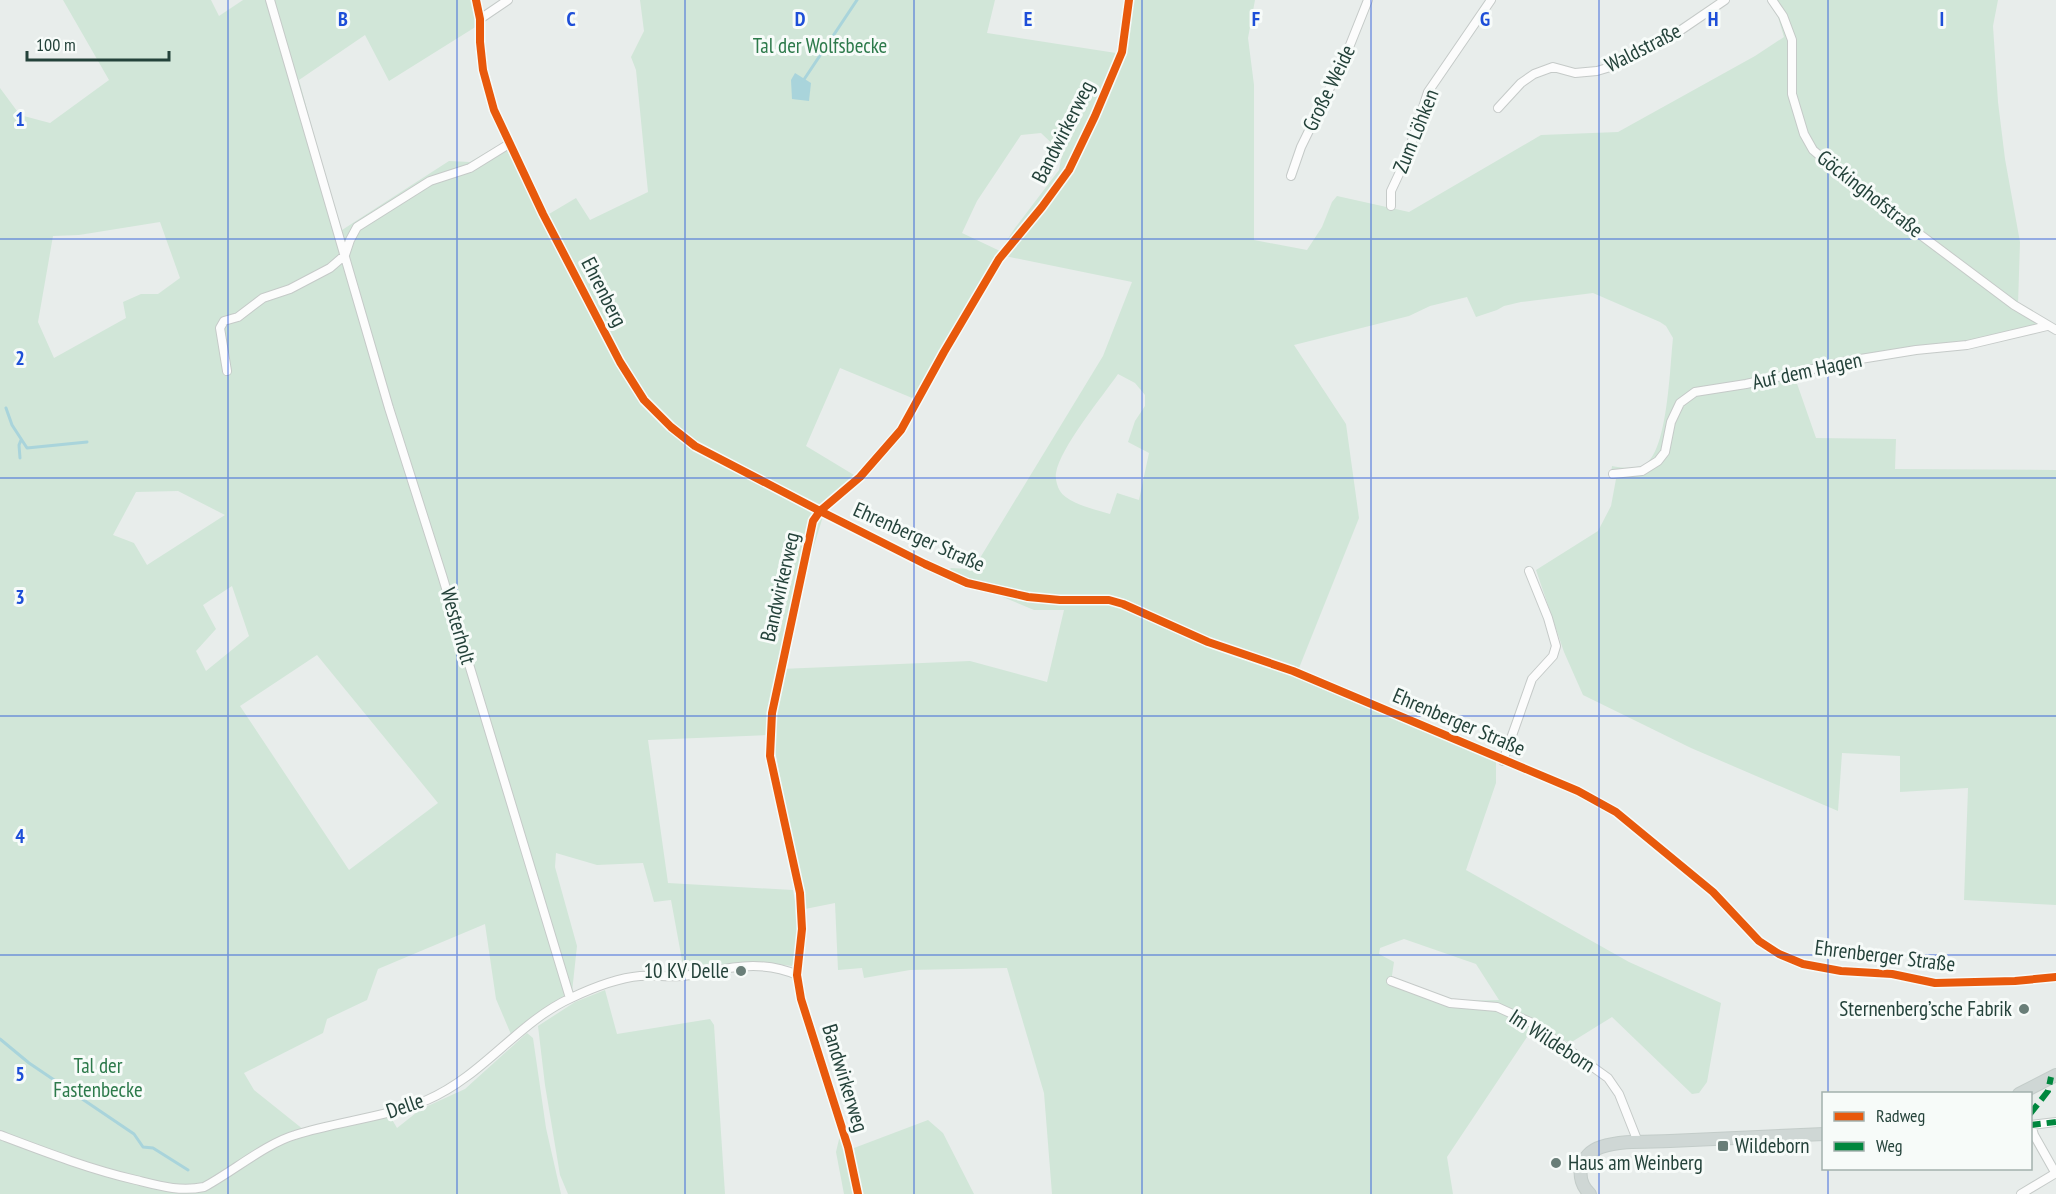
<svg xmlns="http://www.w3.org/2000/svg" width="2056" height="1194" font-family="'PT Sans Narrow',sans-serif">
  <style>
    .green { fill: #d1e6d8; fill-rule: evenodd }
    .water { fill: #a9d4db }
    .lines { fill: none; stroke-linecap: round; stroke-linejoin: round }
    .stream { stroke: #a9d4db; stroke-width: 3 }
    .street-casing { stroke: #c5cac8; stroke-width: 10 }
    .primary-casing { stroke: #c3ccc9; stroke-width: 14 }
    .street { stroke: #fcfcfc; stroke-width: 8 }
    .primary { stroke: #cfd7d5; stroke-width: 12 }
    .quiet { stroke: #00873e; stroke-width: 6; stroke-dasharray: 12 6; stroke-linecap: butt }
    .cycleway-casing { stroke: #f7fbf9; stroke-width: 11 }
    .cycleway { stroke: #e8590c; stroke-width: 8 }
    .grid { fill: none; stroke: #1d4ed8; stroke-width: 1.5; stroke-opacity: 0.55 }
    .poi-dot { fill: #697e78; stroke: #f7fbf9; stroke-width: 2 }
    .labels { text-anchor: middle; stroke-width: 6; stroke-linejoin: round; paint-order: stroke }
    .park-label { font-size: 21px; fill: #2d7a4b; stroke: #f7fbf9 }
    .street-label { font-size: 21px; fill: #24423a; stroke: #f7fbf9 }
    .poi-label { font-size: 21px; fill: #24423a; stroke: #f7fbf9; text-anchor: end }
    .grid-label { font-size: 20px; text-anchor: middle; font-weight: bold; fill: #1d4ed8; stroke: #f7fbf9; stroke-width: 6; stroke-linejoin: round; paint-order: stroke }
  </style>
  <rect width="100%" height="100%" fill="#e8edeb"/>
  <!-- green -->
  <path class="green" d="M63,0H211L219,16L243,0H474L477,26L389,81L365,35L299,80L344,245L342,230L449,161L470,162L506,141L519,157L549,214L576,198L590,220L648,192L636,70L631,57L644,31L640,0H995L987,33L1116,53L1131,0H1255L1248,38L1254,85V240L1307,250L1322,227L1332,202L1337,196L1409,212L1541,135L1618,132L1755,56L1784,37L1778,17L1768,2L1769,0H1998L1993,26L1998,102L2005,159L2020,242L2018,305L2043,327L1794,375L1816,438L1896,439L1895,469L2056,470V905L1964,900L1968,788L1900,792V756L1842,753L1838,811L1691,748L1583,695L1564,652L1536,570L1598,531L1611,506L1616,479H1610L1612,466C1622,468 1641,470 1648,462C1668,443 1670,365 1673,338L1666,326L1660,322L1593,293L1521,302L1504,306L1497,310L1476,317L1467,297L1430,306L1409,316L1294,345L1346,424L1359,518L1299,668L1496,760V783L1466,870L1629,962L1721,1003L1707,1082L1699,1093L1692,1094L1612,1017L1570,1043L1535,1025L1447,1157L1453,1194H1052L1044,1093L1007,968L910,970L864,978L862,968L838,970L835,903L805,909L775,750L768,735L648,740L668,883L793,890L799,923L794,962L792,966L759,962L684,971L671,900L654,902L643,863L597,865L556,853L555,867L577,946L572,992L513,1039L496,999L485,924L378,969L367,1000L327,1019L323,1033L244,1073L254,1090L309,1134L390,1116L397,1128L421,1109L465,1089L527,1033L533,1038L546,1128L561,1194H0V88L20,115L50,123L109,80ZM1041,133L1062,153L1059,170L1015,228L1000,251L962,233L977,201L1021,135ZM160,222L180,278L158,294H141L123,302L126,318L54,358L38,322L53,236L79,235ZM1000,255L1132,282L1103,356L980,558L969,569L951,568L945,573L1034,610H1064L1047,682L970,661L781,669L793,614L824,513L859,478L806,446L840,368L917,400ZM1118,374L1135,383L1145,395V406L1135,421L1128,442L1149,453L1139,500L1117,493L1110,514C1096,510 1067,503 1060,491C1057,486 1055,478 1056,473C1060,448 1102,397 1118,374ZM178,491L225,515L147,565L134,543L113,535L136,492ZM232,586L249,636L206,671L196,651L216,629L203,605ZM317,655L438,803L349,870L240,706ZM1404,939L1476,964L1499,1000L1459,1001L1391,982L1394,962L1379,954L1380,948Z
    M605,990L617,1034L710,1019L714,1025L725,1194H568L560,1175L545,1085L538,1026L575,1002Z
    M928,1120L943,1133L974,1194H861L854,1148Z
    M840,1135L854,1194H844L836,1152Z"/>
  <!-- water -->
  <path class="water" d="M795,73L811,83L809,101L792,99L791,80Z"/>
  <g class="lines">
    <!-- stream -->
    <path class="stream" d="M803,81L857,0
      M6,408L12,425L27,448L87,442
      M20,458L19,445L21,440
      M0,1039L29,1063L134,1134L143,1147L153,1148L188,1170"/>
    <!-- street casing -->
    <g class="street-casing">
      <path id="street" d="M270,0L389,408L442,575L570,998
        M476,0L480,19V42L483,70L494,110L543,214L620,362L644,400L671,427L695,446L820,511L925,564L967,583L1028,597L1060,600H1109L1123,604L1208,642L1293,671L1578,791L1616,812L1713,892L1759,941L1779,954L1803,964L1841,971L1892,974L1935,983L2015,981L2056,977
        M1772,0L1783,16L1792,40V94L1804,134L1813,150L1854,185L2014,305L2056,330
        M480,19L508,0
        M1498,108L1521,83L1534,74L1553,67L1575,73L1597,71L1624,63L1681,30L1725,0
        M1291,176L1301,147L1346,55L1368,0
        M1391,206V191L1406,159L1428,92L1491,0
        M227,371L220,328L224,321L238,317L263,298L290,289L330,268L345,255L350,240L357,227L430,181L470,168L509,144
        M1613,474L1642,471L1658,461L1665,452L1671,422L1680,403L1695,392L1746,384L1848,361L1916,350L1967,345L2047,326
        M1503,761L1532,679L1553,656L1556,646L1548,618L1529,571
        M1391,981L1450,1003L1497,1007L1530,1022L1608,1078L1619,1094L1638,1142
        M2056,1122L2031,1125L2034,1135L2056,1174
        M0,1135C45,1152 89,1169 136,1180C160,1186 180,1192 204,1187C232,1172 267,1143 295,1135C338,1121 384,1118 427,1100C483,1076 518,1022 571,998C592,988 617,978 640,976C657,975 674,978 690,975C726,968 762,959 797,975
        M858,1194L848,1147L801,999L797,975L802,929L800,893L770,756L772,713L813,521L820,511L860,477L901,430L944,352L999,259L1042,207L1069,170L1095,116L1122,52L1129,0
        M2021,1194L2056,1173"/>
    </g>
    <!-- primary casing -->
    <g class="primary-casing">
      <path id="primary" d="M2019,1094L2056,1075
        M1590,1194C1574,1179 1579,1154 1601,1147C1622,1140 1649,1142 1670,1141C1721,1139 1772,1136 1824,1134"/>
    </g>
    <!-- street -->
    <use href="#street" class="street"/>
    <!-- primary -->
    <use href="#primary" class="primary"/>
    <!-- quiet -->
    <path class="quiet" d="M2030,1114L2048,1091L2051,1077
      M2030,1123L2031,1125L2056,1122"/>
    <!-- cycleway casing -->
    <g class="cycleway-casing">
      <path id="cycleway" d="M476,0L480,19V42L483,70L494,110L543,214L620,362L644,400L671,427L695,446L820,511L925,564L967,583L1028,597L1060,600H1109L1123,604L1208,642L1293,671L1578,791L1616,812L1713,892L1759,941L1779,954L1803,964L1841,971L1892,974L1935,983L2015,981L2056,977
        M858,1194L848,1147L801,999L797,975L802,929L800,893L770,756L772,713L813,521L820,511L860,477L901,430L944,352L999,259L1042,207L1069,170L1095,116L1122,52L1129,0"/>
    </g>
    <!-- cycleway -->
    <use href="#cycleway" class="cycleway"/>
  </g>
  <!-- grid -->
  <path class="grid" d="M228,0V1194M457,0V1194M685,0V1194M914,0V1194M1142,0V1194M1371,0V1194M1599,0V1194M1828,0V1094M0,239H2056M0,478H2056M0,716H2056M0,955H2056M1828,1168V1194"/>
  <!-- markers -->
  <g class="poi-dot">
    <circle cx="741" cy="971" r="6"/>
    <circle cx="2024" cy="1009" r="6"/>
    <rect x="1717" y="1140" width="12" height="12" rx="3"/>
    <circle cx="1556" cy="1163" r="6"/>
  </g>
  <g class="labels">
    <!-- park labels -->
    <g class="park-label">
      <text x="820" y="53">Tal der Wolfsbecke</text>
      <text x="98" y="1073">Tal der<tspan x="98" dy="24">Fastenbecke</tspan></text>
    </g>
    <!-- street labels -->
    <g class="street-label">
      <text transform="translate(1643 48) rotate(-27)" y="7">Waldstraße</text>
      <text transform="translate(1329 88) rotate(-64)" y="7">Große Weide</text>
      <text transform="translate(1416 131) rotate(-68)" y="7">Zum Löhken</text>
      <text transform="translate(1063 132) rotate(-63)" y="7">Bandwirkerweg</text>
      <text transform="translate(1870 194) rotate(38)" y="7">Göckinghofstraße</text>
      <text transform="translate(604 292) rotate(63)" y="7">Ehrenberg</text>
      <text transform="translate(1807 371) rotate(-12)" y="7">Auf dem Hagen</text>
      <text transform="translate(919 537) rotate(24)" y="7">Ehrenberger Straße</text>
      <text transform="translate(780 587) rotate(-77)" y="7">Bandwirkerweg</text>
      <text transform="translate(458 626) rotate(74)" y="7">Westerholt</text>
      <text transform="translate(1459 722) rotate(23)" y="7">Ehrenberger Straße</text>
      <text transform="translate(1885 956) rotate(7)" y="7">Ehrenberger Straße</text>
      <text transform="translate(1552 1041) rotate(33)" y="7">Im Wildeborn</text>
      <text transform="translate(845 1078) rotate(73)" y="7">Bandwirkerweg</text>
      <text transform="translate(405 1106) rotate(-19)" y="7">Delle</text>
    </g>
    <!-- poi labels -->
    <g class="poi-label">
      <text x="729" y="978">10 KV Delle</text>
      <text x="2012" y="1016">Sternenberg’sche Fabrik</text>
      <text x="1735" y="1153" text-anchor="start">Wildeborn</text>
      <text x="1568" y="1170" text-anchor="start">Haus am Weinberg</text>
    </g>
  </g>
  <g class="grid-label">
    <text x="343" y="26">B</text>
    <text x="571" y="26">C</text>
    <text x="800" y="26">D</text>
    <text x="1028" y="26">E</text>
    <text x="1256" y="26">F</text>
    <text x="1485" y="26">G</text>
    <text x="1713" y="26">H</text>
    <text x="1942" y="26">I</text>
    <text x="20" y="126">1</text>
    <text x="20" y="365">2</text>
    <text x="20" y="604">3</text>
    <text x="20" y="843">4</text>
    <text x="20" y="1081">5</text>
  </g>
  <!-- legend -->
  <rect x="1822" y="1092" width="210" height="78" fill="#f7fbf9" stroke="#a3b1ad" stroke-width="1.5"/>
  <rect x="1834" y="1112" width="30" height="9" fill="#e8590c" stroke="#a3b1ad" stroke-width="1.5"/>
  <text x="1876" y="1122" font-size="18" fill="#24423a">Radweg</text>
  <rect x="1834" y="1142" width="30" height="9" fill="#00873e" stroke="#a3b1ad" stroke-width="1.5"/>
  <text x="1876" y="1152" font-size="18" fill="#24423a">Weg</text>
  <!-- scale -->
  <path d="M27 51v9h142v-9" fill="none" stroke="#24423a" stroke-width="3"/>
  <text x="36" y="51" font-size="18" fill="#24423a" stroke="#f7fbf9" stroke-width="4.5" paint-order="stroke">100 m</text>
</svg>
